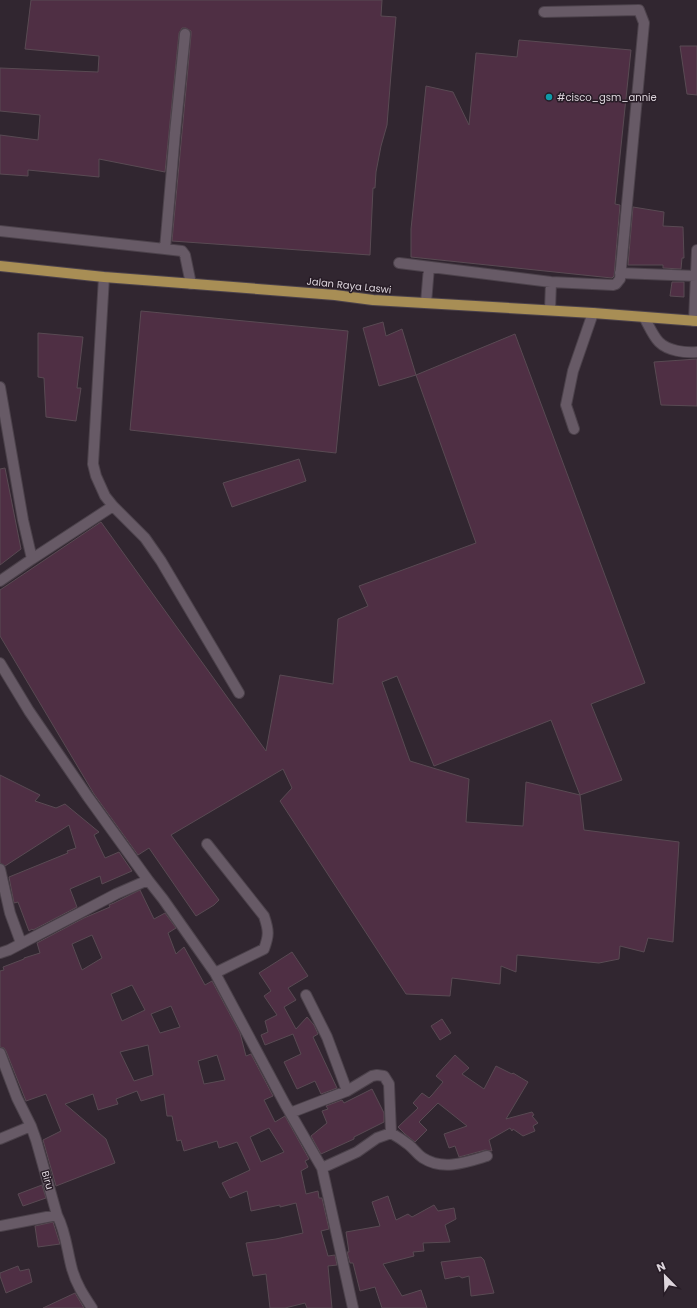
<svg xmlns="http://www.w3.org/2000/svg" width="697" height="1308" font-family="Poppins,sans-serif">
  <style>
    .building { fill: #4f2f44; stroke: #594a53; fill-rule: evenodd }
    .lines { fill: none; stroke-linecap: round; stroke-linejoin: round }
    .minor-casing { stroke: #4c424b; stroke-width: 12 }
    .major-casing { stroke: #4c424b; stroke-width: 12 }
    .minor { stroke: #675a66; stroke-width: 10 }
    .major { stroke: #a88e55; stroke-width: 10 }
    .culture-dot { fill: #0f9aa8; stroke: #271c26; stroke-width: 1.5 }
    .labels { text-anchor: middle; stroke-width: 3; stroke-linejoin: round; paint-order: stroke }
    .poi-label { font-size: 10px; fill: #ddd5dc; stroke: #271c26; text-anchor: start }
    .street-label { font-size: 10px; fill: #ddd5dc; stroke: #271c26 }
  </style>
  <rect width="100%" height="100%" fill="#312630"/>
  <!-- building -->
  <path class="building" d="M31,0H382L381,16L396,17L391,74L387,125L381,146L376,172L375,188H373L370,255L172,241L191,35V31L186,28H182L179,33L165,172L99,159V177L28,170V176L0,174V135L38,140L40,115L0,111V68L98,72L99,56L25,49Z
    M519,40L631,50L615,204L620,205L614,276L612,278L411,257V229L426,86L453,92L469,125L476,53L517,57Z
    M680,46H697V95L687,94Z
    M633,207L664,212L663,226L683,227L684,258H682L681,269L663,268V265H628Z
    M672,282H684V297L670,296Z
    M141,311L348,331L336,453L130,430Z
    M383,322L386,336L402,329L416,375L379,386L363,328Z
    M38,333L83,337L77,388H81L76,421L46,417L44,378L38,377Z
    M515,334L645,683L591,704L622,780L580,795L584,830L679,842L673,942L648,938L644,952L620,946L619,959L599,963L517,955L516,972L501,966L500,984L452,978L450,996L406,994L280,801L292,788L283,769L171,835L219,900L214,905L196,916L149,848L138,855L94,794L0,636V590L101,522L266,751L280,675L333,684L338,619L368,606L359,586L476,543L416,375ZM397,676L434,766L551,720L580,795L526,782L523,826L466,822L469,779L410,761L382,682Z
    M697,359V406L661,405L654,362Z
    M299,459L306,481L232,507L223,483Z
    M5,468L21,549L0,565V469Z
    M0,775L40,795L35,801L56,808L65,804L99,832L94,835L105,858L119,852L132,871L102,884L100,876L70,889L77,907L33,930L32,929L29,931L18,902L14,903L9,877L68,853L67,851L76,848L69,825L5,866L0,863Z
    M140,890L154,919L165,913L176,928L168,933L176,954L184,947L205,985L212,981L240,1033L246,1056L251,1054L273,1096L264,1100L275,1122L285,1116L309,1159L305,1161L308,1167L301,1171L306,1194L318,1191L319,1198H322L329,1229L321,1231L328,1256L335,1255L337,1265L328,1266L332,1308H307L305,1303L285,1308H270L266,1274L253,1276L246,1243L276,1239L303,1233L296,1203L280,1207V1205L251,1211L247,1191L230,1198L222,1183L250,1170L237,1142L219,1148L217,1141L184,1151L181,1140L177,1141L172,1116H167L164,1094L141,1101L137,1091L116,1099L118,1104L98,1110L93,1094L65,1104L106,1139L115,1163L56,1186L43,1140L61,1131L46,1094L26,1101L6,1051L4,1048L0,1047V971L4,970L3,967L24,959V958L40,953L37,943L84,918L110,907L109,905L114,903ZM92,935L102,958L82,970L72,944ZM132,985L145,1010L122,1021L111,994ZM171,1006L180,1027L160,1033L151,1014ZM148,1045L153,1075L134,1081L120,1052ZM217,1055L225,1080L204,1084L198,1061ZM269,1128L284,1152L261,1162L250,1137Z
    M292,952L308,976L288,988L296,1000L284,1007L296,1029L307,1017L314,1025L318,1034L313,1037L337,1088L321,1094L315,1081L297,1089L284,1062L301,1054L293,1034L265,1045L261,1035L268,1032L265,1021L277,1015L264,996L271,991L259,973Z
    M442,1019L451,1033L440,1040L431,1026Z
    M455,1055L469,1068L462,1074L484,1089L496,1066L512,1074L513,1073L528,1082L506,1119L532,1112L534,1115L532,1116L538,1123L533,1126L535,1131L523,1136L513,1129L512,1131L510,1128L489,1140L492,1151L485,1150L459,1157L455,1146L449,1148L444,1134L467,1126L438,1103L419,1122L427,1130L415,1142L405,1134L398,1127L418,1108L413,1103L422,1093L429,1098L432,1095L443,1082L436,1076Z
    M372,1089L384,1113V1122L354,1137V1139L321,1154L311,1136L327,1123L322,1111L328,1109L326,1106L342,1100L344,1103Z
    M42,1185L46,1198L23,1206L18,1194Z
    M388,1196L396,1220L408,1214L412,1217L434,1205L438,1211L454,1208L456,1219L445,1225L450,1242L423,1243L424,1251L413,1252L414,1256L383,1264L402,1296L421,1290L427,1308H382L375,1287L360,1291L353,1263H350L347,1252H349L346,1232L380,1226L372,1202Z
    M53,1222L60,1244L38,1247L35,1226Z
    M481,1257L484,1260L494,1293L471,1296L469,1276L462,1278L459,1276L445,1279L441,1262Z
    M18,1266L20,1271L29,1269L32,1282L6,1293L0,1276V1273Z
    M75,1293L84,1308H43Z"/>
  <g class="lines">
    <!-- minor casing -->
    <g class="minor-casing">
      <path id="minor" d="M185,34L175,133L165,249L182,251L185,255L191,284
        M0,231L165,249
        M399,263L551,282L613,285L616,284L620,279L644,23L639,10L544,12
        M620,273L696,276
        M104,277L93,464L96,476L105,496L113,506L145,538L161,561L239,693
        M426,303L429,267
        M550,310L551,282
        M644,317C648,324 653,336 659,342C668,351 685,353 697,352
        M694,321L697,250
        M0,387L23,520L32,559L0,581
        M574,429L566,405L573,371L593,313
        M32,559L113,506
        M0,663L29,711L88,797L148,880
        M207,844L264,916C269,931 269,935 264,949L215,973
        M0,869L10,913L21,943
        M0,953L9,950L116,894L148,880L163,899L215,973L285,1104L322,1168L353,1308
        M306,995L327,1037L347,1091
        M0,1053L17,1098L31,1126L36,1140L57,1215C66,1232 67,1251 72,1269C76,1284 84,1296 92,1308
        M290,1113L347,1091L372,1076L377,1075L384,1076L389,1084L391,1133
        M0,1139L31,1126
        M322,1168L357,1152L377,1138L391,1133C398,1137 404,1141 409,1145C414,1149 418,1155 423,1158C443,1171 467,1162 487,1156
        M0,1226L57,1215"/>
    </g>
    <!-- major casing -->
    <g class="major-casing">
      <path id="major" d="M0,266L104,277L335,295L373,300L593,313L697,321"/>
    </g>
    <!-- minor -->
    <use href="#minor" class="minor"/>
    <!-- major -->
    <use href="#major" class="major"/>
  </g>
  <!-- markers -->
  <circle class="culture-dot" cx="549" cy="97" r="4"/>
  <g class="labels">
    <!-- poi labels -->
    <g class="poi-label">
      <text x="557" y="101">#cisco_gsm_annie</text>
    </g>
    <!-- street labels -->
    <g class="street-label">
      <text transform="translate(349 285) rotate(6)" y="4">Jalan Raya Laswi</text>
      <text transform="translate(48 1180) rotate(74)" y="4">Biru</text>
    </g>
  </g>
  <!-- north arrow -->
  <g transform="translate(665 1276) rotate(337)" stroke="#271c26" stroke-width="3" paint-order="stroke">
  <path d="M0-3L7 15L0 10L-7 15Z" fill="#ddd5dc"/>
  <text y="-6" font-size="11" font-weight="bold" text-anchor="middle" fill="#ddd5dc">N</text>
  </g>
</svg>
